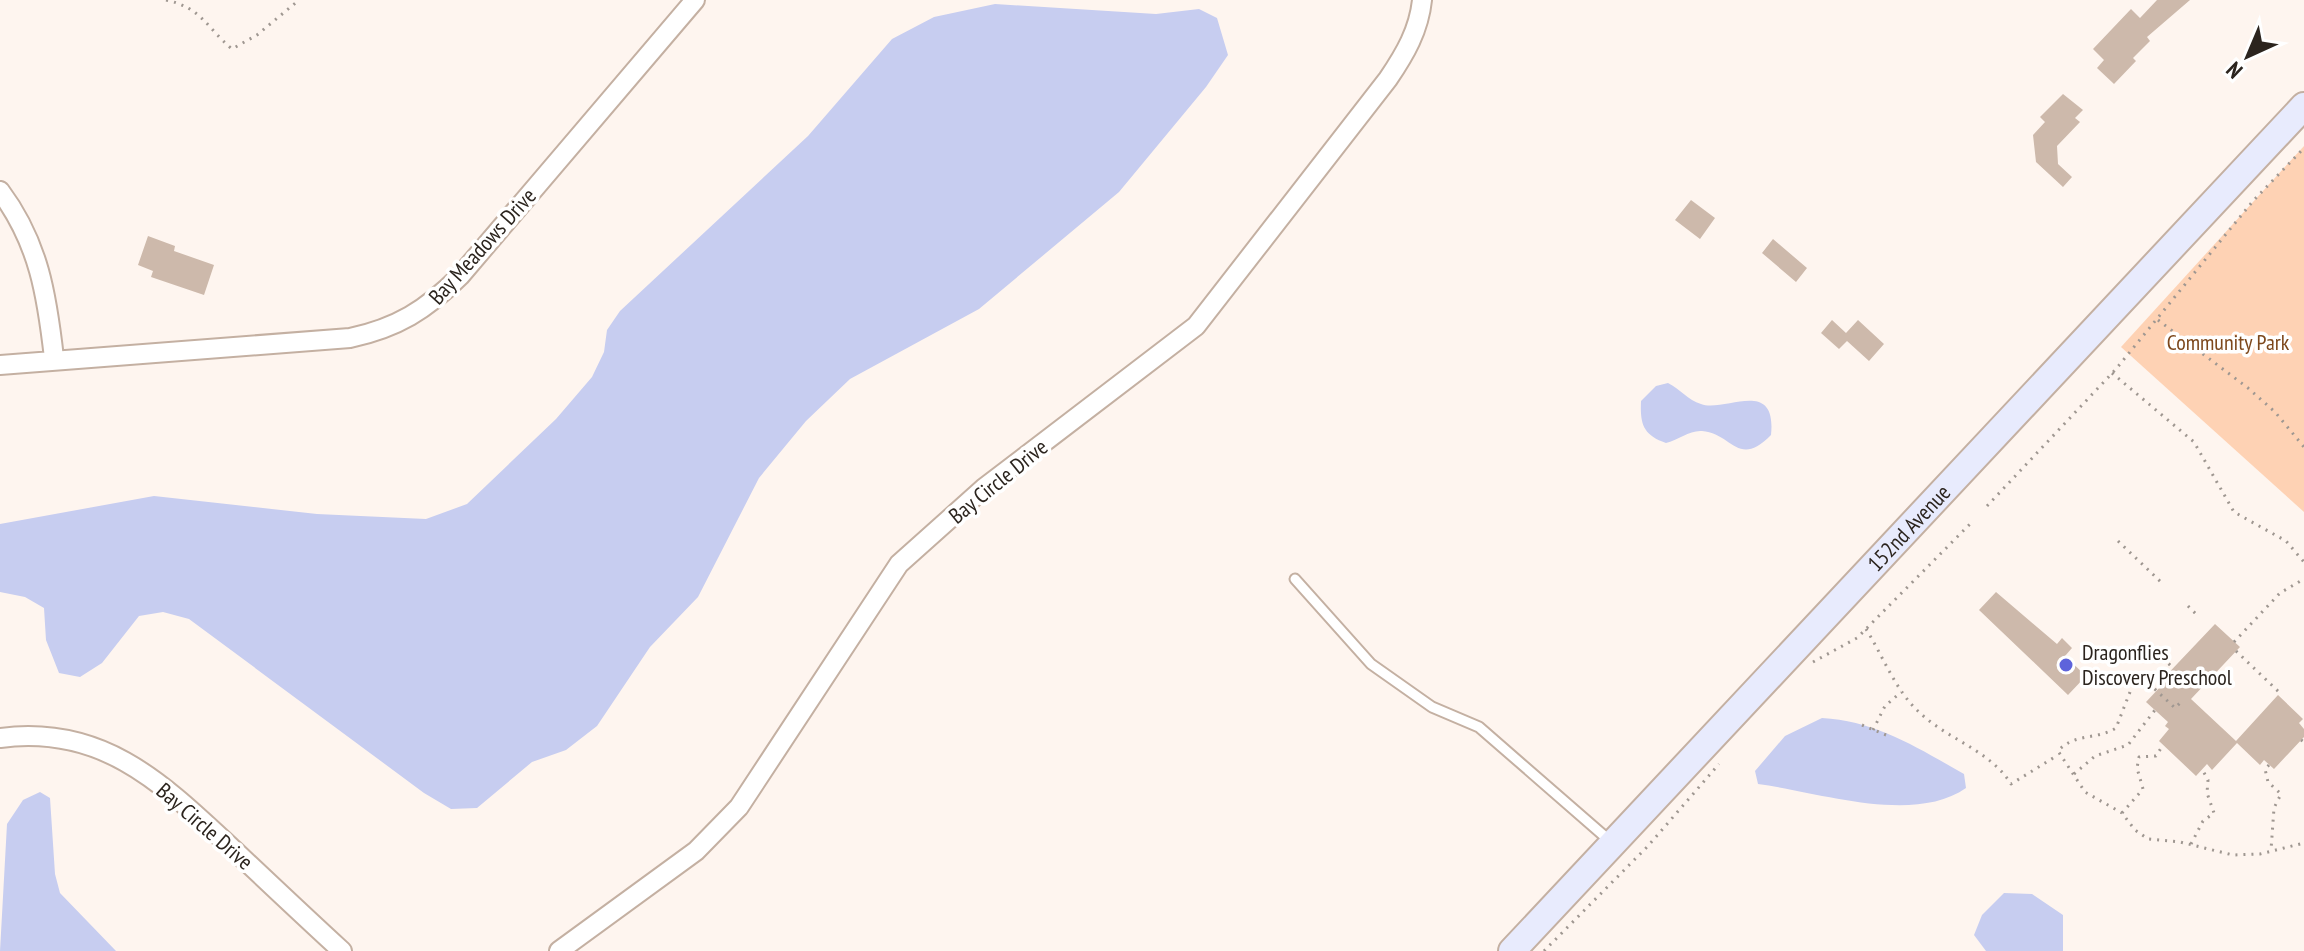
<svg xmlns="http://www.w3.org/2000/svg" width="2304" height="951" font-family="'PT Sans Narrow',sans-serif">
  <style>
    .green { fill: #fed2b4 }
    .water { fill: #c7cdf0 }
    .building { fill: #cdb9ab }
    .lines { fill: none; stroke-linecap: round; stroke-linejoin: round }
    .lane-casing { stroke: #c4b0a2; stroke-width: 13 }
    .street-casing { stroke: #c4b0a2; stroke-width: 22 }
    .secondary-casing { stroke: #c4b0a2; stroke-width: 30 }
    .path { stroke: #9f9791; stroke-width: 3; stroke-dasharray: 2 6; stroke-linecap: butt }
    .lane { stroke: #fff; stroke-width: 9 }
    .street { stroke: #fff; stroke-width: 18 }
    .secondary { stroke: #e8ebfd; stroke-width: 26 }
    .poi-dot { fill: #5e63db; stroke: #fff; stroke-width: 3 }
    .labels { text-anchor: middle; stroke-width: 7; stroke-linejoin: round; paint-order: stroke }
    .street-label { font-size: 22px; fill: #2b241e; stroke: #fff }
    .park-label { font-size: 22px; fill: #7d481c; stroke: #fff }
    .poi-label { font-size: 22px; fill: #2b241e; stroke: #fff; text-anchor: start }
  </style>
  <rect width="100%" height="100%" fill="#fef5ef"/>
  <!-- green -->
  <path class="green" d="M2304,146V512L2121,347Z"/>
  <!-- water -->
  <path class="water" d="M995,4L1156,14L1199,9L1217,18L1228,55L1206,87L1119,192L979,309L850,379L806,421L759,478L698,597L650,647L597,726L566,750L532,762L477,808L451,809L424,793L189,619L163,612L139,616L102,663L80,677L59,673L46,640L44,608L25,597L0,592V524L154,496L317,514L426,519L467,504L556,419L592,377L604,352L607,330L620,311L808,136L892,39L934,17Z
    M1668,383C1680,389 1688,400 1701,404C1724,413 1777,376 1771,435C1738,469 1732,433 1702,431C1690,430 1678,440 1666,443C1643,435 1640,424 1641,401L1656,386Z
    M1822,718C1876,721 1918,748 1964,774L1966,788C1913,825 1819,792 1758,784L1755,771L1785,736Z
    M40,792L50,798L55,874L60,893L116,951H0L7,824L23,800Z
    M2004,893L2032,894L2063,915V951H1986L1974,935L1982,915Z"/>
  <!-- building -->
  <path class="building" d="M2157,0H2190L2147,37L2150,41L2133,58L2136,61L2114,84L2097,68L2104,60L2093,49L2131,9L2140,18Z
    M2063,94L2083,110L2075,118L2080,122L2057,146L2058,164L2072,177L2063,187L2036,162L2033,135L2045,122L2040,117Z
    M1691,200L1715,218L1700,239L1675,220Z
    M148,236L175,246L174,251L214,265L204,295L151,277L153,271L138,265Z
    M1773,239L1807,268L1796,282L1762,253Z
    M1832,320L1846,333L1858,320L1884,344L1869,361L1847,341L1839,349L1821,333Z
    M1996,592L2057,644L2062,638L2072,648L2065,656L2086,676L2068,695L1979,610Z
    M2215,624L2240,647L2191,699L2236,741L2278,695L2303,719L2299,723L2304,729V737L2274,769L2264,760L2260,765L2237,743L2212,770L2207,764L2196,776L2159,741L2169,729L2165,726L2168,722L2146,702L2161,686L2159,683Z"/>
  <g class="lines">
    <!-- lane casing -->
    <g class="lane-casing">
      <path id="lane" d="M1295,579L1371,664L1432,707L1479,727L1610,841"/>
    </g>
    <!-- street casing -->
    <g class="street-casing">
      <path id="street" d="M0,191C39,243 47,296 54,358
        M0,365L350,338C397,328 426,310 460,276L695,0
        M0,738C104,724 164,785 234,850C270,884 306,918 342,951
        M559,951L696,851L739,807L899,564L984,488L1196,326L1388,79C1405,54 1419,30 1422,0"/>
    </g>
    <!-- secondary casing -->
    <g class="secondary-casing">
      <g id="secondary">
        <path id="s1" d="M1512,951L2304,106"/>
      </g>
    </g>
    <!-- path -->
    <path class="path" d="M166,0C202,8 206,27 232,49L257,35L299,0
      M2158,320L2248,388L2275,412L2304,447
      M2112,373L2194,442L2234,512L2286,541L2304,562
      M1987,506L2116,369L2253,201L2304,148
      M2118,541L2162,583
      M2188,606L2198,616
      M1866,629C1883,656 1895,690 1919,712C1948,740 1990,750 2011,784L2058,755
      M2234,642L2280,593L2304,579
      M2081,649L2082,648
      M2236,651L2280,693
      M2163,658L2173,668
      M1813,662L1857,638L1971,523
      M2143,678L2175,708L2180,703
      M2130,692L2116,728C2097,740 2074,733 2058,751L2085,792L2122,813L2135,830L2148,839L2180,842L2233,855L2260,854L2304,843
      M1862,725L1886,735
      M1873,730L1885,706L1901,692
      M2301,740L2304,742
      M2269,765L2265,769L2268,782L2281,794L2274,808L2271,850
      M2074,774L2095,756L2128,745L2155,710
      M2122,813L2143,789L2137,768L2139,757L2156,756L2163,745
      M2191,844L2203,821L2214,813L2207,793L2208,780L2202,769
      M1544,951L1648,846L1719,764"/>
    <!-- lane -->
    <use href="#lane" class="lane"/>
    <!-- street -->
    <use href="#street" class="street"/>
    <!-- secondary -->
    <use href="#secondary" class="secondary"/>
  </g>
  <!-- markers -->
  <circle class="poi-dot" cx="2066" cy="665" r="8"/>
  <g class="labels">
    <!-- street labels -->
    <g class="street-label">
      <text transform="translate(482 246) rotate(-48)" y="8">Bay Meadows Drive</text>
      <text transform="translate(998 481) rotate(-39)" y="8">Bay Circle Drive</text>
      <text dy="8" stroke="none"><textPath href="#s1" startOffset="580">152nd Avenue</textPath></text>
      <text transform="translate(205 826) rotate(41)" y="8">Bay Circle Drive</text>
    </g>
    <!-- park labels -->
    <g class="park-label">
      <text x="2228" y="350">Community Park</text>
    </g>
    <!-- poi labels -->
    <g class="poi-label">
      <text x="2082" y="660">Dragonflies<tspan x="2082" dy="25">Discovery Preschool</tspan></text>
    </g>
  </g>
  <!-- north arrow -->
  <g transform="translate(2248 56) rotate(224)" stroke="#ffffff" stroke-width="6" paint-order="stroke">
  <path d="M0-6L14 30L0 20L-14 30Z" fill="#2b241e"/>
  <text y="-12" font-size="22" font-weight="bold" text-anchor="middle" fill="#2b241e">N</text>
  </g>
</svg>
